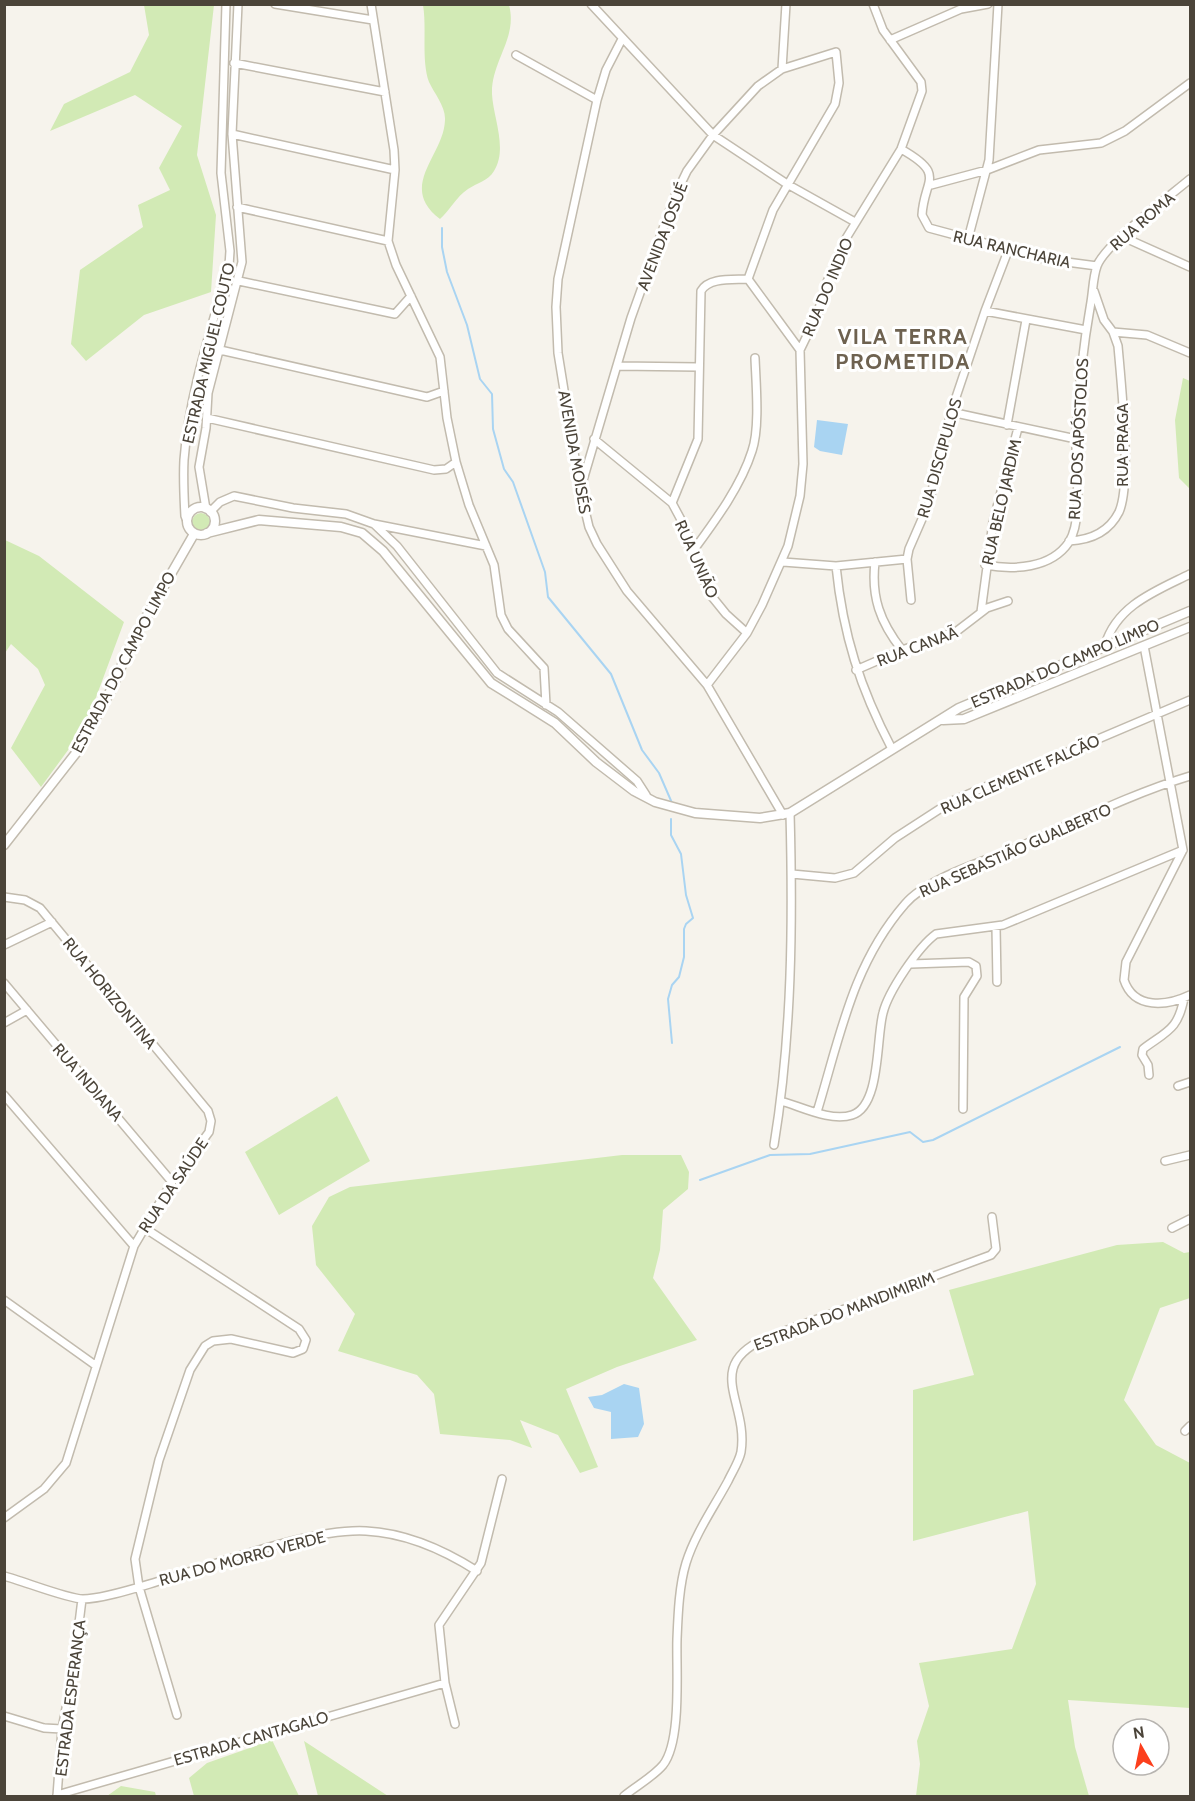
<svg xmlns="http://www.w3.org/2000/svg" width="1195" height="1801" font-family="Cabin,sans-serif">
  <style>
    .green { fill: #d2eab5 }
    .water { fill: #a9d4f2 }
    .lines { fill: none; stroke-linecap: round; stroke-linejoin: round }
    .stream { stroke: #a9d4f2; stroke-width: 2 }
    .minor-casing { stroke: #c2bbae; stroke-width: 10 }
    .tertiary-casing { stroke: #c2bbae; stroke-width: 11 }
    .minor { stroke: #fff; stroke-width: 7 }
    .tertiary { stroke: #fff; stroke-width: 8 }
    .labels { text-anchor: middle; stroke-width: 6; stroke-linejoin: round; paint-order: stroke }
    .street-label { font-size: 16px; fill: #4b4439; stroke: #fff }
    .district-label { font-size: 22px; font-weight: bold; letter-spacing: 1.5px; fill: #6e6250; stroke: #fff }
  </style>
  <rect width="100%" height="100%" fill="#f6f3ec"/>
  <!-- green -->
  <path class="green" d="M144,5H214L197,155L216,215L211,292L144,315L86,361L71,344L80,270L143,227L138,205L170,190L159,168L182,126L135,95L50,131L64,104L130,72L149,35Z
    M423,5H509C518,38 491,61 492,94C493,117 508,149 494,171C488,181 477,183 468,189C456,197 450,210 440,219C397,186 444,156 445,120C446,107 434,93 429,82C421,60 427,28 423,5Z
    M1183,378L1190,381V489L1179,478L1175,420Z
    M192 522a9 9 0 1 1 18 0a9 9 0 1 1-18 0Z
    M5,540L39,556L124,622L85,727L41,787L11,748L45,685L38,669L11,644L5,653Z
    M337,1096L370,1161L279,1215L245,1152Z
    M622,1155H681L689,1172L688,1189L663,1210L660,1250L653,1278L697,1340L617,1367L566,1389L598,1467L580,1473L558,1435L520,1420L532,1448L510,1440L440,1434L434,1394L417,1375L338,1351L355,1314L316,1265L312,1226L329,1197L350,1187Z
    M1163,1242L1184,1253L1190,1252V1298L1160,1308L1124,1400L1156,1445L1190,1463V1708L1068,1700L1075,1747L1089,1796H916L920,1764L917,1741L929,1706L919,1663L1012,1649L1036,1584L1028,1511L913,1541V1390L974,1375L949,1290L1117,1245Z
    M272,1740L299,1796H194L189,1778L207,1763Z
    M304,1741L388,1796H318Z
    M121,1786L155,1792L156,1796H107Z"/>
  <!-- water -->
  <path class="water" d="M817,420L848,424L842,455L820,451L814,447Z
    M624,1384L639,1388L644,1424L638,1437L611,1439V1412L594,1408L588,1397L602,1395Z"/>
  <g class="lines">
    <!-- stream -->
    <path class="stream" d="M442,228V247L447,272L467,325L480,379L492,394L493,429L504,469L513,482L545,572L548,597L611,674L642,750L659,773L672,803
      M671,819V835L681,854L686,895L693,918L686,924L684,929V957L679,977L672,985L668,999L672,1043
      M700,1180L770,1155L810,1154L910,1132L923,1142L933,1140L1120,1047"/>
    <!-- minor casing -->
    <g class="minor-casing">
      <path id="minor" d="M275,4L373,20
        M371,4L394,150L395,170L388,241L396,265L440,357L447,418L456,462L469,505L494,565L501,615L508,629L544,668L546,705
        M591,4L713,135L787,184L855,222
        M622,39L606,70L597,100L558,279L556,307L558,353L580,489L589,527L597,544L627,591L707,685L783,815
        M890,40L961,9L988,4
        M516,55L597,100
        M234,63L385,92
        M782,69L786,4
        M232,134L395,170
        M901,149C947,175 924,179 922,215L929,228L1044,259L1097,266
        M931,185L987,170L1039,150L1101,143L1125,131L1190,83
        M237,207L388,241
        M1123,237L1190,267
        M968,239L989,160L998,4
        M748,279L800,350
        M239,281L395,314L411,296
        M985,311L1086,330
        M1113,332L1147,335L1190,353
        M220,350L427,397L444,391
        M617,366L698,367
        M951,412L1076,439
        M207,418L434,470L446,469L456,462
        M1007,425L1026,320
        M594,439L672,503L686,529L709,593L726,614L747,633
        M581,487L631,318L674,198L687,171L713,135L758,86L782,69L836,52L839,83L835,104L773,210L748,279
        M672,503L698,439L701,291C709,277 733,280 748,279
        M206,509L199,467L206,428L208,393L242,262L232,134L238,4
        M210,512L220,502L234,496L293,508L346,514L374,524L397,546L497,673L558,712L637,781L646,795
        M187,521L185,516C184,498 183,479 184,460C189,394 211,329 229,266L230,251L221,173L226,4
        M374,524L486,546
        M1069,541C1090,540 1109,532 1119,512C1132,483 1121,381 1118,346L1113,332L1104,320L1094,291
        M693,551C715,521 741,486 752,451C760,428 756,384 755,358
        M783,562L836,566L907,559
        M875,562C871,597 880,622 902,650
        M985,565C1013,570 1051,569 1069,542C1084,518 1075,466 1076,438C1078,393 1083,347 1091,302C1093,290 1093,277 1097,266C1105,244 1170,196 1190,179
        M836,566C843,635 860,688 892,749
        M911,600L907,559L909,549L929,503L951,412L985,311L1008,251
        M981,612L993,522L1018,428
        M1105,645C1117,605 1156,591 1190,574
        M1144,646L1183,850L1126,962L1124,980C1134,1010 1167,1006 1190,995
        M856,670L902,650L957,631L987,608L1008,601
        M707,685L747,633L762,605L788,546L800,496L803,464L800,350L817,315L827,282L845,240L901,149L922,91L921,82L883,30L873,4
        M792,874L835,878L854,873L895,838L952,801L1190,700
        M4,897L25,900L40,908L208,1111L211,1121L209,1132L172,1182L134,1246L66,1463L44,1489L4,1518
        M996,927L997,982
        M4,945L52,922
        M911,964L969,962L976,966L977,976L964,997L963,1109
        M4,983L172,1182
        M4,1023L27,1010
        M1149,1075L1148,1065L1142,1055L1143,1049C1167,1031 1178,1030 1184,998
        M1178,1086L1190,1082
        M4,1095L134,1246
        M781,1101C802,1107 831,1122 852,1115C881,1106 876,1038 883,1013C888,992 918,947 936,934L1003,925L1183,850
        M817,1112C840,1037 852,965 905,904C927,878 982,862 1014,849C1072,824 1130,794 1190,776
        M774,1145C792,1035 793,923 790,813
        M1165,1161L1190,1155
        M143,1227L299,1329L306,1340L303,1349L293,1353L231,1339L213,1341L205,1346L190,1370L159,1460L135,1559L139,1587L177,1715
        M1172,1228L1190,1219
        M4,1300L95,1365
        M1185,1431L1190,1426
        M4,1576C23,1581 68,1599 83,1599C104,1599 142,1586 163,1580C218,1564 311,1528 366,1531C406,1533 444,1550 477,1571
        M4,1716L44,1728L62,1729
        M455,1724L445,1683L439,1625L481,1563L502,1479
        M57,1795L445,1683
        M57,1796L62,1729L73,1672L82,1599
        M624,1796C636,1786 653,1777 663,1765C682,1741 676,1669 677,1639C678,1615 679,1586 686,1563C695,1534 714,1507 728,1481C732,1472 739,1462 741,1452C749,1402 702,1367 766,1338L991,1255L996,1249L992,1217"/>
    </g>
    <!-- tertiary casing -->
    <g class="tertiary-casing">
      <path id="tertiary" d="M187 521a14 14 0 1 1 28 0a14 14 0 1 1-28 0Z
        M207,533L259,520L341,527L362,533L383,551L491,683L555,723L596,762L634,791L655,802L695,813L760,818L790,813L959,708L1190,611
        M943,720L964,719L1190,627
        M4,845L76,753L111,690L133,640L194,534"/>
    </g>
    <!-- minor -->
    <use href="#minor" class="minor"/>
    <!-- tertiary -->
    <use href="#tertiary" class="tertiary"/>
  </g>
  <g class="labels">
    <!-- street labels -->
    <g class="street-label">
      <text transform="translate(1142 221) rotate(-41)" y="6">RUA ROMA</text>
      <text transform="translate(662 236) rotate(-69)" y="6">AVENIDA JOSUÉ</text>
      <text transform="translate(1012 249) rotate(13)" y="6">RUA RANCHARIA</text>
      <text transform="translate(827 287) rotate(-67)" y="6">RUA DO INDIO</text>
      <text transform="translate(208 353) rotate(-77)" y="6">ESTRADA MIGUEL COUTO</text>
      <text transform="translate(1078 439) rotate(-87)" y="6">RUA DOS APÓSTOLOS</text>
      <text transform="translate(1122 445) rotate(-90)" y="6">RUA PRAGA</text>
      <text transform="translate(575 452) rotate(80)" y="6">AVENIDA MOISÉS</text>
      <text transform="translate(939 458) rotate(-74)" y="6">RUA DISCIPULOS</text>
      <text transform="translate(1001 502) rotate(-77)" y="6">RUA BELO JARDIM</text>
      <text transform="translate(697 559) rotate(66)" y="6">RUA UNIÃO</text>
      <text transform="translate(917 646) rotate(-21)" y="6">RUA CANAÃ</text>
      <text transform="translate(123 662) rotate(-62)" y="6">ESTRADA DO CAMPO LIMPO</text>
      <text transform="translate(1065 663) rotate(-23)" y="6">ESTRADA DO CAMPO LIMPO</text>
      <text transform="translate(1020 774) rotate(-24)" y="6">RUA CLEMENTE FALCÃO</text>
      <text transform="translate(1015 850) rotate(-24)" y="6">RUA SEBASTIÃO GUALBERTO</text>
      <text transform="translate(110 993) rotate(51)" y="6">RUA HORIZONTINA</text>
      <text transform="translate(88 1082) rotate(49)" y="6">RUA INDIANA</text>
      <text transform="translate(173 1185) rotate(-56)" y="6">RUA DA SAÚDE</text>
      <text transform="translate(844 1311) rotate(-21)" y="6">ESTRADA DO MANDIMIRIM</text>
      <text transform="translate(242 1558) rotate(-15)" y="6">RUA DO MORRO VERDE</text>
      <text transform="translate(70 1698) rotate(-83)" y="6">ESTRADA ESPERANÇA</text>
      <text transform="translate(251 1738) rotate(-16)" y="6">ESTRADA CANTAGALO</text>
    </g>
    <!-- district labels -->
    <g class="district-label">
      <text x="903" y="344">VILA TERRA<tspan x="903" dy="25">PROMETIDA</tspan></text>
    </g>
  </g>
  <!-- border -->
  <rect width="1195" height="1801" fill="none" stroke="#4b4439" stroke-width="12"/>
  <!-- north arrow -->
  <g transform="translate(1141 1747) rotate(351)"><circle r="28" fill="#ffffff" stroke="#b7b4b0" stroke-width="1.5"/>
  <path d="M0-4.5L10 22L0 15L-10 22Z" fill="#fc3f1d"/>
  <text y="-9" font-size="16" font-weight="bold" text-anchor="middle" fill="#4b4439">N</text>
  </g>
</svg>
